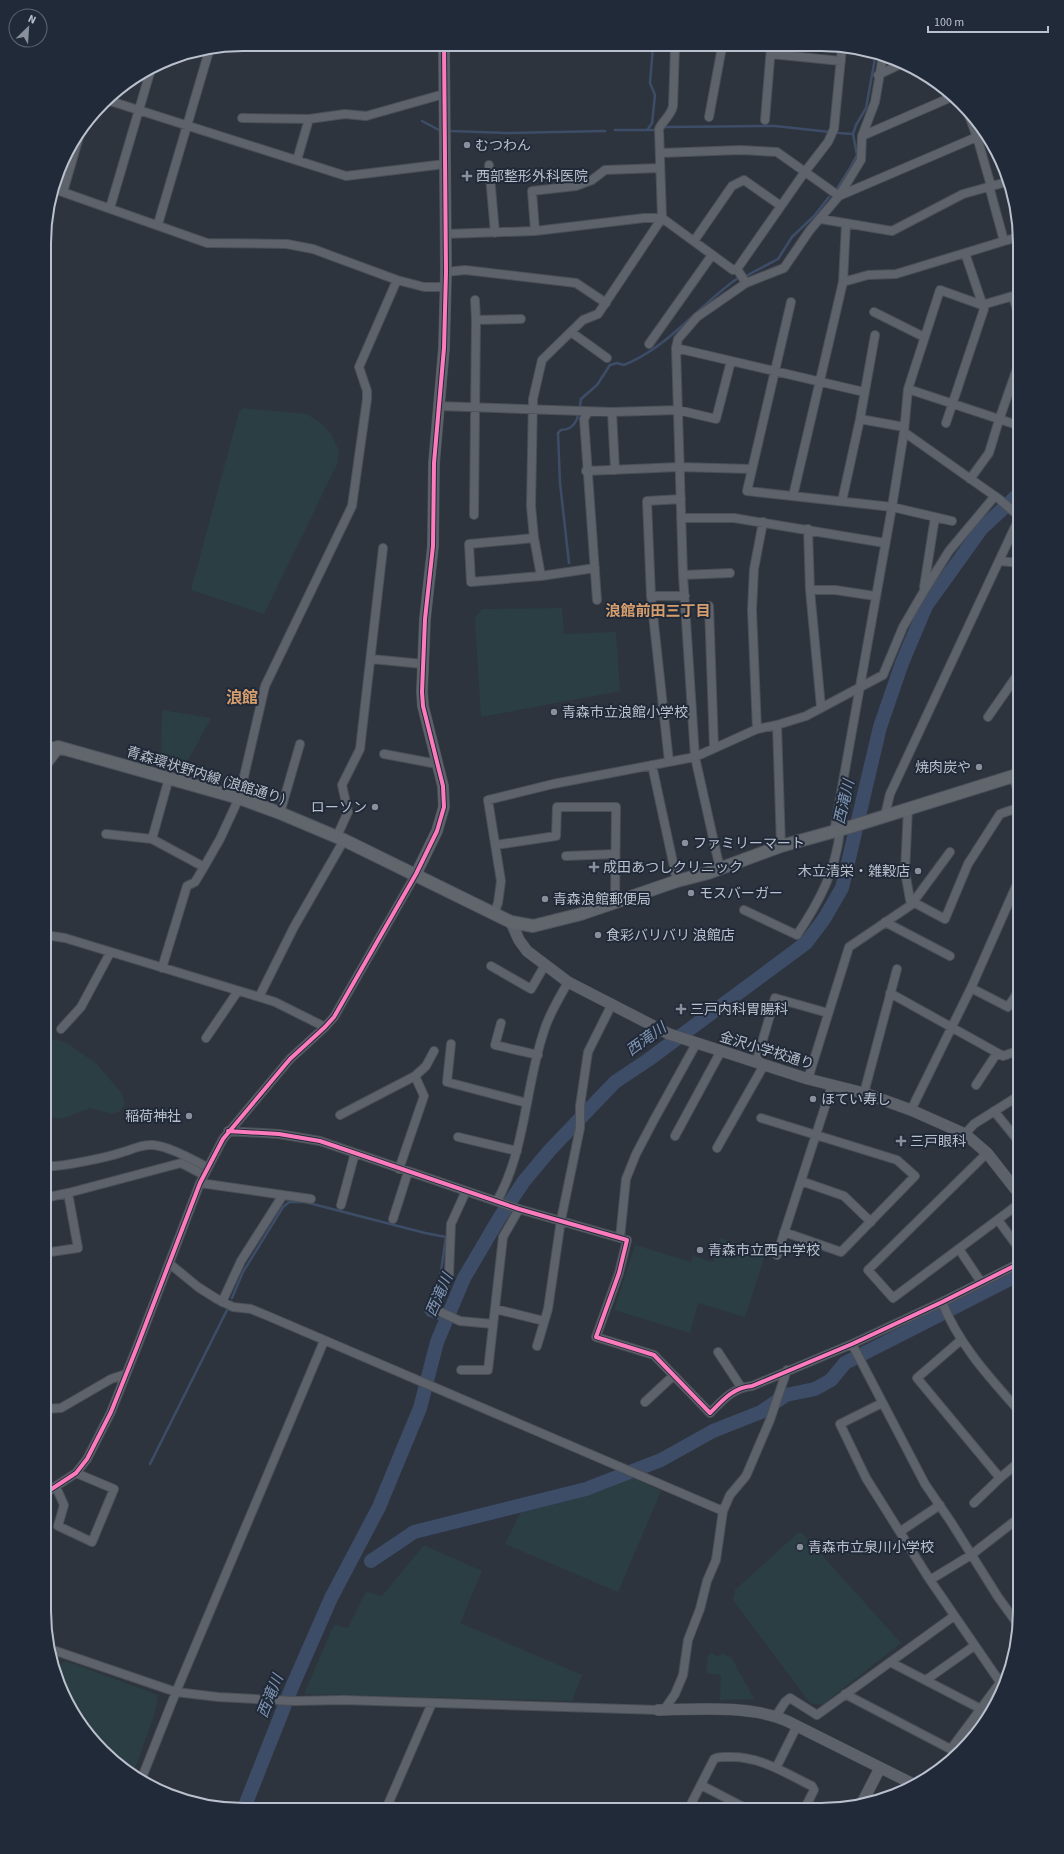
<svg xmlns="http://www.w3.org/2000/svg" width="1064" height="1854" font-family="'Source Sans 3','Noto Sans JP',sans-serif">
  <style>
    .green { fill: #2b3e43 }
    .lines { fill: none; stroke-linecap: round; stroke-linejoin: round }
    .stream { stroke: #3d4d68; stroke-width: 2.5 }
    .river { stroke: #3d4d68; stroke-width: 14 }
    .street-casing { stroke: #4b4f56; stroke-width: 10 }
    .secondary-casing { stroke: #4b4f56; stroke-width: 12 }
    .primary-casing { stroke: #4c515a; stroke-width: 14 }
    .street { stroke: #5e636b; stroke-width: 8 }
    .secondary { stroke: #5d6169; stroke-width: 11 }
    .primary { stroke: #61656c; stroke-width: 12 }
    .cycleway-casing { stroke: #212a39; stroke-width: 6 }
    .cycleway { stroke: #fd7abc; stroke-width: 4 }
    .poi-dot { fill: #898f9b; stroke: #212a39; stroke-width: 1.5 }
    .labels { text-anchor: middle; stroke-width: 4; stroke-linejoin: round; paint-order: stroke }
    .poi-label { font-size: 14px; fill: #bac0cd; stroke: #212a39; text-anchor: start }
    .street-label { font-size: 14px; fill: #bac0cd; stroke: #212a39 }
    .neighbourhood-label { font-size: 15px; font-weight: bold; fill: #d69e6c; stroke: #212a39 }
    .water-label { font-size: 15px; font-style: italic; fill: #8195b3; stroke: #212a39 }
    .quarter-label { font-size: 16px; font-weight: bold; fill: #d69e6c; stroke: #212a39 }
    .rim { fill: none; stroke: #bac0cd; stroke-width: 2 }
  </style>
  <rect width="100%" height="100%" fill="#2e343e"/>
  <!-- green -->
  <path class="green" d="M243,408L307,414L322,424L331,434L339,451L337,464L264,614L191,590L239,412Z
    M562,608L564,634L616,632L620,691L481,717L475,618L482,609Z
    M162,710L211,718L187,762L172,760L169,766L161,764Z
    M56,1039L68,1044L97,1064L122,1094L125,1104L120,1111L112,1114L90,1108L62,1119L45,1116V1043Z
    M721,1238L766,1252L745,1317L698,1303L690,1333L614,1310L635,1245L691,1262L693,1256L713,1262Z
    M634,1478L661,1491L618,1592L505,1544L521,1512L592,1494Z
    M798,1533H802L901,1643L822,1705L810,1703L733,1600L735,1590Z
    M424,1545L482,1571L460,1623L582,1675L572,1701L304,1694L334,1625L348,1628L366,1592L382,1596Z
    M710,1653L717,1656L723,1654L731,1657L754,1699L720,1700L721,1675L706,1673L708,1656Z
    M66,1661L158,1695L155,1712L133,1774L112,1761L78,1722L55,1676L59,1665Z"/>
  <g class="lines">
    <!-- stream -->
    <path class="stream" d="M422,121L439,130
      M666,127L775,126L830,132
      M648,129L652,123L655,95L650,83L653,47
      M615,130H653
      M450,131L507,133L605,131
      M838,133L853,134
      M837,189L850,168L857,155L853,134L856,125L866,108L876,53
      M746,276L778,259L792,237L814,216L829,197
      M569,563L560,483L558,433L561,430C578,430 579,413 581,399L597,385L610,365L617,363L624,365C669,347 699,305 738,278
      M232,1298L243,1272L283,1207L289,1202H305L425,1233L446,1237L440,1278L425,1311L428,1315L446,1321
      M150,1464L227,1310"/>
    <!-- river -->
    <path class="river" d="M371,1561L414,1532L586,1489L661,1460L713,1431L761,1412L786,1395L815,1389L831,1380L845,1363L1020,1274
      M244,1808L292,1687L331,1598L379,1507L420,1408L437,1342L464,1278L500,1217L524,1181L550,1150L615,1082L648,1060L806,943L824,919L842,888L880,727L902,663L926,606L982,528L1020,493"/>
    <!-- street casing -->
    <g class="street-casing">
      <path id="street" d="M771,54L841,61
        M878,75L903,63
        M107,100L346,176L445,164
        M967,110L977,137L991,186
        M709,117L722,47
        M242,118L309,119L345,114L366,116L444,94
        M765,120L771,47
        M862,136L954,96
        M660,153L741,150L777,152L839,196
        M297,160L309,119
        M489,165L495,233
        M54,189L207,243L287,244L313,249L397,280L424,287H445
        M63,192L79,137
        M839,196L986,133
        M110,208L151,69
        M821,219L892,231L963,194L1010,181
        M158,224L209,51
        M535,231L532,191L576,186L592,180L605,170L660,168
        M445,234L535,231L644,218H662L733,270L737,269L746,283
        M694,241L732,186L744,180L781,206
        M1004,241L1019,237
        M737,269L804,173L828,142L834,129L842,48
        M446,272L465,270L576,283L606,303
        M843,282L868,275L896,274L965,253
        M1013,296L1020,321
        M475,300L476,320
        M791,302L747,491L892,507L952,521
        M874,312L924,337
        M571,332L607,358
        M649,344L712,255
        M676,348L864,392
        M908,389L1020,426
        M438,406L612,412L678,410L716,419L731,361
        M588,412L584,419L597,600
        M612,412L615,470
        M860,419L904,427
        M946,423L984,309L965,253L1004,241L989,186
        M904,432L999,499L1020,517
        M586,471L679,467L752,469
        M970,479L989,453L999,420L1020,360
        M793,496L843,282L846,224
        M842,501L860,419L875,335
        M474,515L476,320L521,319
        M681,518H734L885,543
        M808,529L810,590L821,707
        M534,538L469,544L471,582L541,576L595,568
        M1000,561L1020,563
        M683,575L730,573
        M541,576L534,538L531,506L533,399L542,360L583,320L598,314L662,218L659,129C663,120 671,116 673,106L675,47
        M924,587L935,517
        M810,590H835L875,596
        M651,596H685
        M709,606L714,748
        M371,659L423,664
        M988,717L1020,671
        M777,725L781,846
        M757,729L752,610L754,569L763,522
        M45,745L58,747
        M384,754L437,764
        M669,762L651,596L647,501L681,499
        M652,765L677,881
        M1013,776L1020,798
        M280,813L300,744
        M885,815L890,794L1020,516
        M834,832L892,507L904,432L908,389L940,290L982,305L1020,294
        M106,834L152,839L204,867
        M337,836L348,812L342,785L360,749L383,548
        M152,839L169,778
        M496,845L556,836L557,807H616L615,903
        M566,856L615,854
        M720,869L695,757L683,575L676,348L678,339L697,317L746,283L784,268L810,230L839,196L861,160L862,136L875,102L883,56
        M913,902L945,919L968,864L1000,814L1020,807
        M911,905L950,852
        M744,910L797,935C819,902 836,871 840,830
        M494,914L498,903L501,881L488,800L553,784L695,757L757,729L777,725L806,716L883,675L903,627L924,591L949,551L995,496
        M885,922L950,956
        M45,935L65,938L259,997L275,1002L325,1027
        M491,966L531,989L545,965
        M162,968L187,886L195,882L204,867L220,839L239,798L265,686L352,506L367,399V391L359,367L397,280
        M971,988L1008,1007L1020,989
        M890,993L1003,1056L1020,1050
        M259,997L294,927L344,840
        M501,1023L495,1045L538,1055
        M61,1029L81,1007L110,953
        M206,1038L238,991
        M451,1044L447,1082L527,1103
        M756,1063L775,998L828,1013
        M808,1079L849,947L911,905L905,872L908,808
        M976,1085L997,1053
        M864,1093L897,969
        M911,1110L971,988L1020,877
        M994,1111L1020,1143
        M340,1115L415,1076L426,1066L434,1051
        M761,1118L897,1160L915,1176L841,1252L784,1232
        M228,1131L279,1134L320,1141L519,1209L627,1240L619,1273L596,1337L654,1355L710,1413C723,1400 732,1388 752,1386L852,1344L942,1302L1020,1263
        M965,1134L974,1124L1020,1095
        M675,1136L721,1051
        M458,1137L517,1151
        M717,1148L764,1065
        M987,1153L868,1270L893,1298L1020,1203
        M45,1166C58,1168 109,1157 123,1152C134,1149 141,1144 153,1145C171,1147 191,1159 207,1167
        M399,1169L424,1096L415,1076
        M801,1181L844,1196L871,1222
        M200,1183L311,1199
        M466,1191L451,1224L449,1275L434,1309L460,1321L493,1324
        M44,1198L68,1193L181,1163L204,1175
        M497,1201C526,1149 525,1087 544,1031C549,1014 560,997 568,982
        M341,1205L355,1153
        M393,1219L408,1172
        M998,1220L1020,1250
        M620,1238L626,1179L636,1154L655,1118L696,1044
        M959,1249L981,1282
        M44,1253L78,1248L68,1193
        M777,1255L832,1085
        M170,1264L198,1287L217,1299L233,1307L251,1309L268,1316L723,1511
        M222,1302L241,1261L283,1195
        M942,1302C959,1345 990,1378 1020,1412
        M495,1309L544,1321
        M961,1340L917,1378L1000,1478L1020,1461
        M852,1344L925,1484L951,1522L998,1597L1019,1626
        M537,1346L548,1309L561,1220L580,1128V1106L588,1052L611,1006
        M718,1352L741,1387
        M461,1370H488L503,1237L519,1209
        M645,1402L673,1376
        M882,1403L840,1424L866,1478L930,1580L1000,1682
        M44,1409L61,1408L111,1379L126,1374
        M56,1487L64,1505L58,1526L92,1542L114,1489L76,1473
        M44,1494L76,1473L87,1459L111,1412L137,1347L200,1183L223,1139L290,1059L325,1027L334,1017L416,874
        M974,1503L1000,1478
        M901,1531L940,1505
        M930,1580L971,1555L1020,1517
        M50,1649L176,1692L218,1697L294,1701L344,1700L658,1710
        M890,1662L981,1709
        M926,1680L974,1646
        M845,1694L958,1753
        M664,1710L675,1694L683,1675L688,1640L700,1609L707,1581L716,1560L723,1511L730,1495L746,1476L770,1420L787,1370
        M776,1716L785,1702L790,1698L817,1715L954,1616
        M951,1749L1008,1672
        M776,1768L797,1726
        M141,1780L176,1692L324,1341
        M701,1785L749,1810
        M386,1809L432,1703
        M688,1810L714,1759C718,1756 723,1757 729,1757C760,1756 785,1773 812,1786L814,1790L804,1810"/>
    </g>
    <!-- secondary casing -->
    <g class="secondary-casing">
      <path id="secondary" d="M416,874L437,831L444,807L443,786L423,706L422,692L425,619L433,546L434,463L444,348L446,272L444,45
        M511,922L519,940L527,951L568,982L669,1034L808,1079L864,1093L911,1110L965,1134L987,1153L1020,1195
        M658,1710C698,1709 751,1705 787,1721L913,1784
        M862,1803L880,1768"/>
    </g>
    <!-- primary casing -->
    <g class="primary-casing">
      <path id="primary" d="M45,764L58,747L239,798L280,813L344,840L511,922L533,926L581,914L677,881L708,873L781,846L850,827L1020,774"/>
    </g>
    <!-- street -->
    <use href="#street" class="street"/>
    <!-- secondary -->
    <use href="#secondary" class="secondary"/>
    <!-- primary -->
    <use href="#primary" class="primary"/>
    <!-- cycleway casing -->
    <g class="cycleway-casing">
      <path id="cycleway" d="M228,1131L279,1134L320,1141L519,1209L627,1240L619,1273L596,1337L654,1355L710,1413C723,1400 732,1388 752,1386L852,1344L942,1302L1020,1263
        M44,1494L76,1473L87,1459L111,1412L137,1347L200,1183L223,1139L290,1059L325,1027L334,1017L416,874L437,831L444,807L443,786L423,706L422,692L425,619L433,546L434,463L444,348L446,272L444,45"/>
    </g>
    <!-- cycleway -->
    <use href="#cycleway" class="cycleway"/>
  </g>
  <!-- markers -->
  <g class="poi-dot">
    <circle cx="467" cy="145" r="4"/>
    <path d="M465 170h4v4h4v4h-4v4h-4v-4h-4v-4h4z"/>
    <circle cx="554" cy="712" r="4"/>
    <circle cx="979" cy="767" r="4"/>
    <circle cx="375" cy="807" r="4"/>
    <circle cx="685" cy="843" r="4"/>
    <path d="M592 861h4v4h4v4h-4v4h-4v-4h-4v-4h4z"/>
    <circle cx="918" cy="871" r="4"/>
    <circle cx="691" cy="893" r="4"/>
    <circle cx="545" cy="899" r="4"/>
    <circle cx="598" cy="935" r="4"/>
    <path d="M679 1003h4v4h4v4h-4v4h-4v-4h-4v-4h4z"/>
    <circle cx="813" cy="1099" r="4"/>
    <circle cx="189" cy="1116" r="4"/>
    <path d="M899 1135h4v4h4v4h-4v4h-4v-4h-4v-4h4z"/>
    <circle cx="700" cy="1250" r="4"/>
    <circle cx="800" cy="1547" r="4"/>
  </g>
  <g class="labels">
    <!-- poi labels -->
    <g class="poi-label">
      <text x="475" y="150">むつわん</text>
      <text x="476" y="181">西部整形外科医院</text>
      <text x="562" y="717">青森市立浪館小学校</text>
      <text x="971" y="772" text-anchor="end">焼肉炭や</text>
      <text x="367" y="812" text-anchor="end">ローソン</text>
      <text x="693" y="848">ファミリーマート</text>
      <text x="603" y="872">成田あつしクリニック</text>
      <text x="910" y="876" text-anchor="end">木立清栄・雑穀店</text>
      <text x="699" y="898">モスバーガー</text>
      <text x="553" y="904">青森浪館郵便局</text>
      <text x="606" y="940">食彩バリバリ 浪館店</text>
      <text x="690" y="1014">三戸内科胃腸科</text>
      <text x="821" y="1104">ほてい寿し</text>
      <text x="181" y="1121" text-anchor="end">稲荷神社</text>
      <text x="910" y="1146">三戸眼科</text>
      <text x="708" y="1255">青森市立西中学校</text>
      <text x="808" y="1552">青森市立泉川小学校</text>
    </g>
    <!-- street labels -->
    <g class="street-label">
      <text transform="translate(206 775) rotate(17)" y="5">青森環状野内線 (浪館通り)</text>
      <text transform="translate(767 1050) rotate(17)" y="5">金沢小学校通り</text>
    </g>
    <!-- neighbourhood labels -->
    <g class="neighbourhood-label">
      <text x="658" y="616">浪館前田三丁目</text>
    </g>
    <!-- water labels -->
    <g class="water-label">
      <text transform="translate(844 802) rotate(-77)" y="5">西滝川</text>
      <text transform="translate(646 1039) rotate(-36)" y="5">西滝川</text>
      <text transform="translate(439 1295) rotate(-66)" y="5">西滝川</text>
      <text transform="translate(270 1696) rotate(-68)" y="5">西滝川</text>
    </g>
    <!-- quarter labels -->
    <g class="quarter-label">
      <text x="242" y="703">浪館</text>
    </g>
  </g>
  <!-- crop -->
  <path d="M0 0H1064V1854H0ZM243 51H821A192 192 0 0 1 1013 243V1611A192 192 0 0 1 821 1803H243A192 192 0 0 1 51 1611V243A192 192 0 0 1 243 51Z" fill="#212a39" fill-rule="evenodd"/>
  <path class="rim" d="M243 51H821A192 192 0 0 1 1013 243V1611A192 192 0 0 1 821 1803H243A192 192 0 0 1 51 1611V243A192 192 0 0 1 243 51Z"/>
  <!-- north arrow -->
  <g transform="translate(28 28) rotate(25)"><circle r="19" fill="#212a39" stroke="#5e6674"/>
  <path d="M0-3L7 15L0 10L-7 15Z" fill="#898f9b"/>
  <text y="-6" font-size="11" font-weight="bold" text-anchor="middle" fill="#bac0cd">N</text>
  </g>
  <!-- scale -->
  <path d="M928 26v6h120v-6" fill="none" stroke="#bac0cd" stroke-width="2"/>
  <text x="934" y="26" font-size="12" fill="#bac0cd" stroke="#212a39" stroke-width="3" paint-order="stroke">100 m</text>
</svg>
